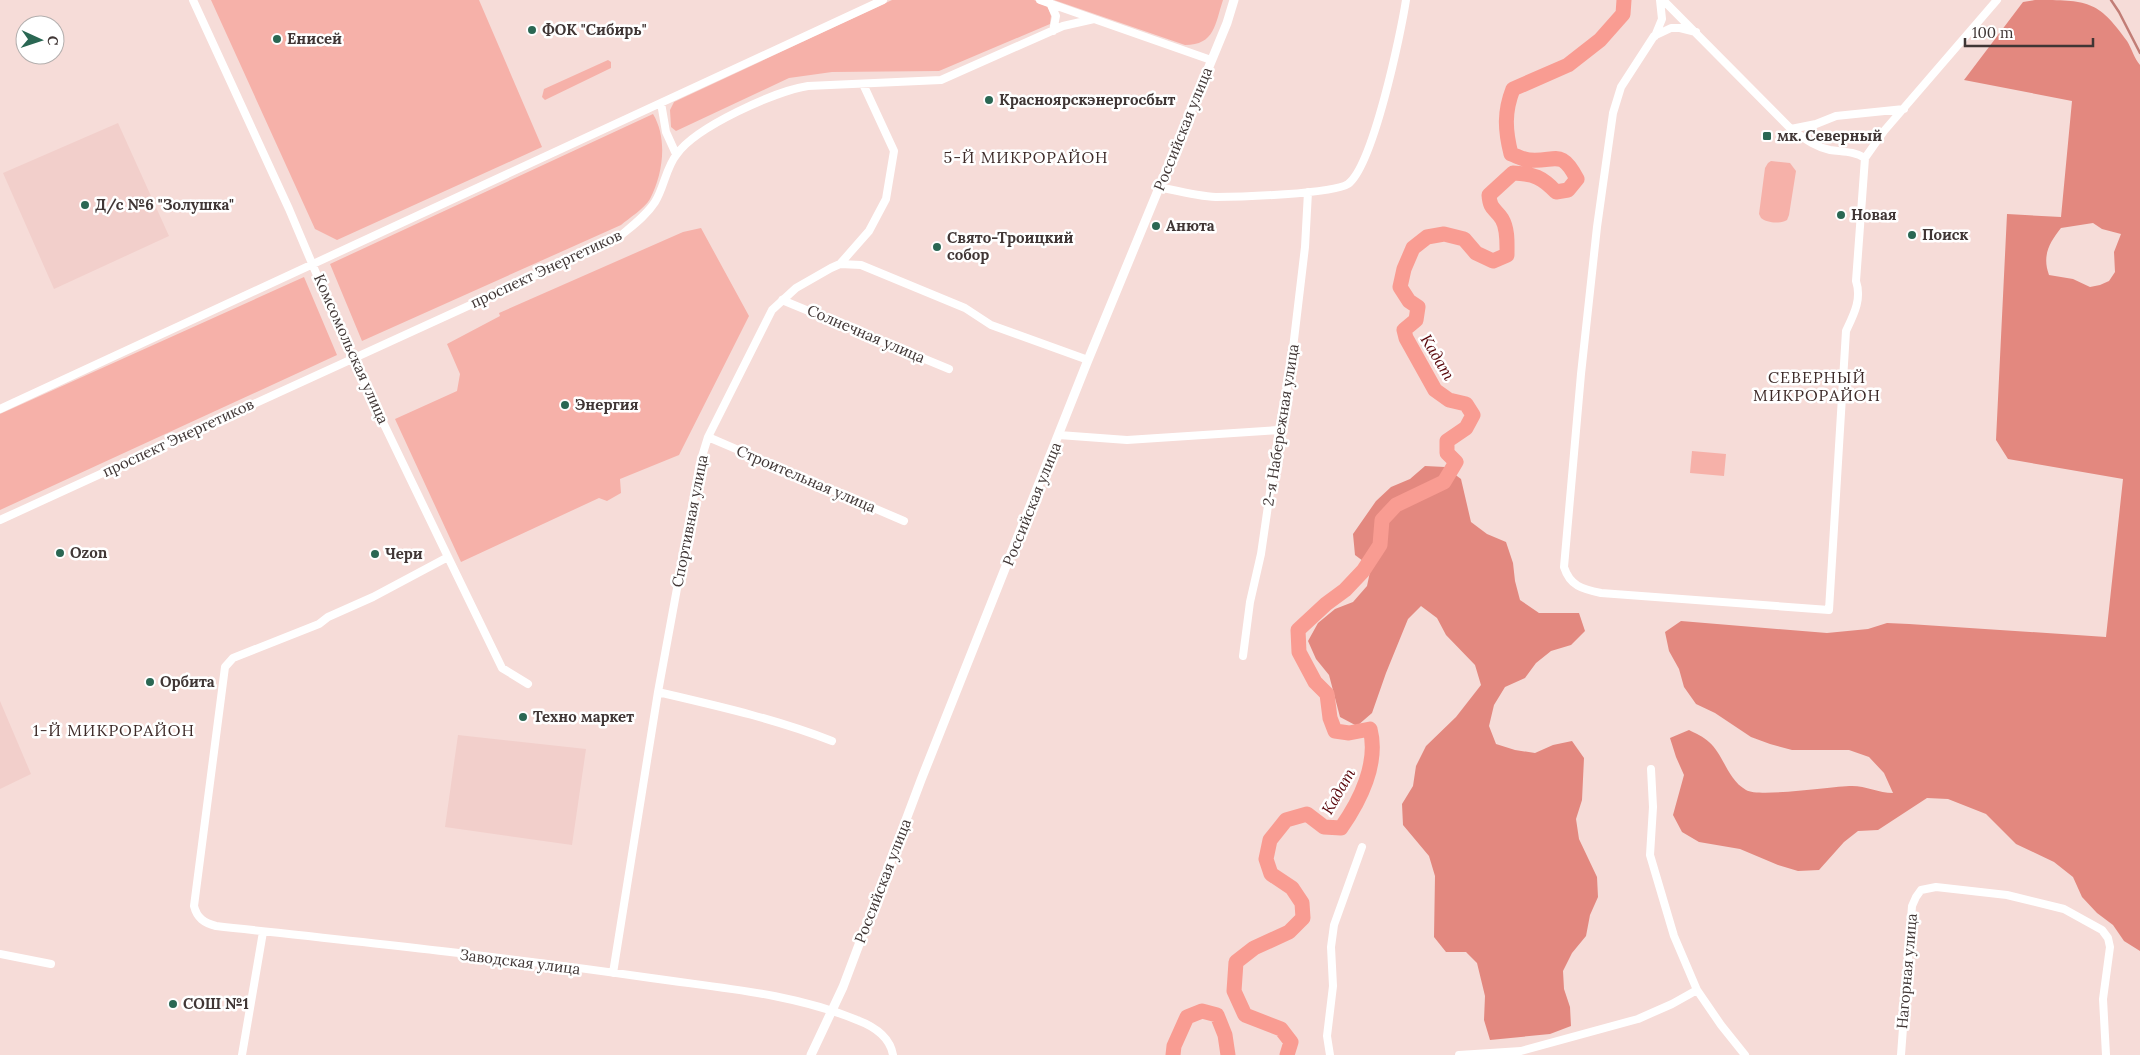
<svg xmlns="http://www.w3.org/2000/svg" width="2140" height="1055" font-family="Lora,serif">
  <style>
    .built { fill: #f2cfcb }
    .green { fill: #f6b1a9 }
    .forest { fill: #e3887f; fill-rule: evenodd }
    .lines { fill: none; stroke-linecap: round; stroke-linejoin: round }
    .stream { stroke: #c27d76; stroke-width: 2.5 }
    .river { stroke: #f99c92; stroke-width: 15 }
    .minor { stroke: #fff; stroke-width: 8 }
    .tertiary { stroke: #fff; stroke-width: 9 }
    .poi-dot { fill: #2a6753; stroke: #fff; stroke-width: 2 }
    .labels { text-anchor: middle; stroke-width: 5; stroke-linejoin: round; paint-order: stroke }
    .poi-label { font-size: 15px; font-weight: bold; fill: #403635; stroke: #fff; text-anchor: start }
    .street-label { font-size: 15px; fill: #403635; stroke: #fff }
    .neighbourhood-label { font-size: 16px; letter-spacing: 1px; fill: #3d2a28; stroke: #fff }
    .water-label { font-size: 16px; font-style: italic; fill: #580408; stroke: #fff }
  </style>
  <rect width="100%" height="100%" fill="#f6dcd8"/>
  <!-- built -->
  <path class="built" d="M118,123L169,236L54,289L3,173Z
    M0,701L31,774L0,789Z
    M458,735L586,749L572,845L445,827Z"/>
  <!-- green -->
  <path class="green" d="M211,0H479L542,147L337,240L315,229Z
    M892,0H1034L1048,7L1051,16L1050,24L939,71L832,72L789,78L676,131L671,127L670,110L674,102Z
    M1054,0H1223C1215,24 1215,45 1185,45Z
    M608,60L611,62V68L545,100L542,97L544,89Z
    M653,114C668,139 663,174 650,199C644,209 629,218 621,225L362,341L330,264Z
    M1771,161L1790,163L1796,171L1789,215L1787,220C1780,224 1767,223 1761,218L1759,214L1765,168L1768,163Z
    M701,228L749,316L679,455L620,479L621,493L607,501L599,498L461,562L395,419L457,391L460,374L447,344L500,316L499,313L683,232Z
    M304,277L337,355L0,510V414Z
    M1692,451L1726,454L1724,476L1690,473Z"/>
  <!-- forest -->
  <path class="forest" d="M2035,0C2087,0 2098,0 2127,41C2132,49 2134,58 2140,65V951L2124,941L2113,925L2097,913L2082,897L2073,877L2054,862L2016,844L1986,814L1948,799L1927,798L1878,830L1858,831L1844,842L1819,870L1798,871L1778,865L1740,849L1699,842L1682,832L1673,815L1684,775L1676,757L1670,738L1689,730C1695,733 1704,737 1709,742C1724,755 1727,779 1746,790C1760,798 1831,786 1852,786C1866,786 1879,793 1893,793L1884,773L1869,757L1849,750H1792L1770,744L1751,737L1715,713L1696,704L1684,687L1679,669L1669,651L1665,632L1681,621L1827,633L1868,629L1887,623L1909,624L2106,637L2123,479L2008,459L1996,440L2007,214L2061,217L2072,101L1964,80L2023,2ZM2093,223L2102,229L2121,234L2114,252L2115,272L2109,281L2100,285L2090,287L2073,279L2049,275C2042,256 2049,243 2061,228Z
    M1425,466L1445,467L1461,479L1471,522L1487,534L1506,542L1513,563L1515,581L1520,600L1539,613H1579L1585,631L1571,645L1551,651L1536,663L1525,678L1505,687L1494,705L1489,726L1496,744L1515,750L1535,753L1553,745L1572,741L1584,758L1582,800L1576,819L1579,839L1597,877L1598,897L1590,915L1586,936L1572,953L1563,971L1564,989L1570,1007L1571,1026L1550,1034L1490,1040L1484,1020L1485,996L1477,963L1466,952H1446L1434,937L1435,876L1429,856L1403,825L1402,804L1413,786L1416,766L1426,746L1456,717L1481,685L1475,665L1446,635L1437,618L1421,606L1408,619L1386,673L1372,713L1357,726L1340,717L1329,675L1316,659L1308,641L1318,623L1335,609L1353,602L1367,586L1371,567L1355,555L1353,534L1376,501L1391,487L1410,479Z"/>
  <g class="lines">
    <!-- stream -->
    <path class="stream" d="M2111,0L2119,12L2140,53"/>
    <!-- river -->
    <path class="river" d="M1173,1055L1174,1046L1187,1017L1202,1011L1217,1015L1225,1035L1228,1055
      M1287,1055L1291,1042L1281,1029L1245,1015L1234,991L1236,962L1254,948L1289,932L1303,918L1302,903L1292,888L1271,874L1266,859L1270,840L1286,820L1307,814L1324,827L1341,828C1360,801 1379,763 1370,729L1349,733L1335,731L1330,718L1327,694L1315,682L1299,652L1298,630L1326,604L1345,590L1363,571L1380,545L1382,520L1396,505L1444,482L1456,462L1447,453V441L1466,428L1473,415L1466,404L1449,400L1435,390L1406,338L1404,330L1416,320L1418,307L1409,301L1400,287L1404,269L1413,248L1427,237L1444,234L1464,239L1476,253L1493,261L1507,255C1507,244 1508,229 1502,219C1495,208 1490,210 1489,195L1513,173C1534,174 1542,177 1556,192L1568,190L1577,179C1561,148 1556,162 1530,160C1524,160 1517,156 1511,154C1505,130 1504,112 1513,89L1568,65L1600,40L1623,14L1624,0"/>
    <!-- minor -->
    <path class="minor" d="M193,0L289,209L352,358L448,557L502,668L528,684
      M1040,0L1211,60
      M1663,0L1791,129C1804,138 1815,147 1830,150C1843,152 1853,151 1865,158
      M1050,3L1056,16L1053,31
      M1696,32L1680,28H1671L1654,36L1621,87L1613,113L1597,227L1581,374L1564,567C1570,586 1582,589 1601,593L1829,610L1846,331C1854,314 1862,299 1856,281L1865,158L1884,131L1997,0
      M1655,36L1662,19L1660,0
      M661,103L666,132L676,154
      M1791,129L1816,124L1836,116L1904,109
      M1159,187C1178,191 1197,196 1216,197C1238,197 1333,194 1348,184C1373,166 1401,33 1406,0
      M840,264L869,231L886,199L894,151L863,84
      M782,300L949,369
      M0,409L883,0
      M1059,435L1127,440L1279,430
      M708,437L904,521
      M0,520L619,237C632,226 646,216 655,202C664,188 666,167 677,154C696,127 775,91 808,86L941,80L1063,26L1094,19
      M448,557L373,597L328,617L319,624L233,658L225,667L194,906C197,918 204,923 216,926C361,942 506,957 651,978C720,988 792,993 857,1020C873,1026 890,1037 893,1055
      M1243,656L1250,602L1261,554L1279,430L1291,365L1305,247L1308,192
      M658,692C718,706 776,719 832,741
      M1651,769L1653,807L1650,855L1674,936L1697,990L1721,1025L1745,1055
      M0,954L51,964
      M613,973L658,692L700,463L708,437L772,310L796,288L831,268L840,264L861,265L965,308L991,325L1088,360
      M242,1055L263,932
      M1330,1055L1327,1036L1333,986L1331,947L1334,925L1362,847
      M1459,1055L1521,1051L1638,1019L1672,1004L1697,990
      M1901,1055L1912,906L1916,897L1921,890L1936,887L2007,895L2064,909L2102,930L2108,938L2110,947L2103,999L2106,1055"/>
    <!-- tertiary -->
    <path class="tertiary" d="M811,1055L843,987L921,780L1088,360L1227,23L1234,0"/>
  </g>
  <!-- markers -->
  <g class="poi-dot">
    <circle cx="532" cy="30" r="5"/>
    <circle cx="277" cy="39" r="5"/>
    <circle cx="989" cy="100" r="5"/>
    <rect x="1762" y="131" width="10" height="10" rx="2.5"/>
    <circle cx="85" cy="205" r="5"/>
    <circle cx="1841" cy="215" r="5"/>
    <circle cx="1156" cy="226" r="5"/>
    <circle cx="1912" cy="235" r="5"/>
    <circle cx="937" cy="247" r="5"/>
    <circle cx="565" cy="405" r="5"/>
    <circle cx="60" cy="553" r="5"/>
    <circle cx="375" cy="554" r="5"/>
    <circle cx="150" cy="682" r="5"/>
    <circle cx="523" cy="717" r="5"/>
    <circle cx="173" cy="1004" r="5"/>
  </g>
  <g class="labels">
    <!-- poi labels -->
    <g class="poi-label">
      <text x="542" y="35">ФОК "Сибирь"</text>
      <text x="287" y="44">Енисей</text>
      <text x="999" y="105">Красноярскэнергосбыт</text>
      <text x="1777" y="141">мк. Северный</text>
      <text x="95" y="210">Д/с №6 "Золушка"</text>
      <text x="1851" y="220">Новая</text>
      <text x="1166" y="231">Анюта</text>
      <text x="1922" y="240">Поиск</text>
      <text x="947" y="243">Свято-Троицкий<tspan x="947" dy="17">собор</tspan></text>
      <text x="575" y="410">Энергия</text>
      <text x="70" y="558">Ozon</text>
      <text x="385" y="559">Чери</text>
      <text x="160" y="687">Орбита</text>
      <text x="533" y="722">Техно маркет</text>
      <text x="183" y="1009">СОШ №1</text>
    </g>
    <!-- street labels -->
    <g class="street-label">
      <text transform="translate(1183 129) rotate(-68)" y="5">Российская улица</text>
      <text transform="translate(546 269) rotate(-25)" y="5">проспект Энергетиков</text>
      <text transform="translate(866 334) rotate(23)" y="5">Солнечная улица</text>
      <text transform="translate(351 349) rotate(66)" y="5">Комсомольская улица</text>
      <text transform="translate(1281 425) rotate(-81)" y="5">2-я Набережная улица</text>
      <text transform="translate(178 438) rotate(-25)" y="5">проспект Энергетиков</text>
      <text transform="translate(806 479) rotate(23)" y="5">Строительная улица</text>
      <text transform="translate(1032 504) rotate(-68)" y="5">Российская улица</text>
      <text transform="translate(690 521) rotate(-79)" y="5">Спортивная улица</text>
      <text transform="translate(883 881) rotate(-69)" y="5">Российская улица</text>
      <text transform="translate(520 962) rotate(7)" y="5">Заводская улица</text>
      <text transform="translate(1907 971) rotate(-85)" y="5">Нагорная улица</text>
    </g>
    <!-- neighbourhood labels -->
    <g class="neighbourhood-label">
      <text x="1026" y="163">5-Й МИКРОРАЙОН</text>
      <text x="1817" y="383">СЕВЕРНЫЙ<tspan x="1817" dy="18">МИКРОРАЙОН</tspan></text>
      <text x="114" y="736">1-Й МИКРОРАЙОН</text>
    </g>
    <!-- water labels -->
    <g class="water-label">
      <text transform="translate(1438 357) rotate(59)" y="6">Кадат</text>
      <text transform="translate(1338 791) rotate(-60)" y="6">Кадат</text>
    </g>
  </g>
  <!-- north arrow -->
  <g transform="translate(40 40) rotate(93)"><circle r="24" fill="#ffffff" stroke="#b3afae"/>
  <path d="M0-4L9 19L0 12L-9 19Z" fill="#2a6753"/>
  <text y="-8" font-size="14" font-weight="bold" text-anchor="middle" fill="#403635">С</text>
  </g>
  <!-- scale -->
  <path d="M1965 38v8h128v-8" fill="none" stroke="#403635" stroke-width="2.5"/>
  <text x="1972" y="38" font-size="15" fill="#403635" stroke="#ffffff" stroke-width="4" paint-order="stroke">100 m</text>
</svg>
